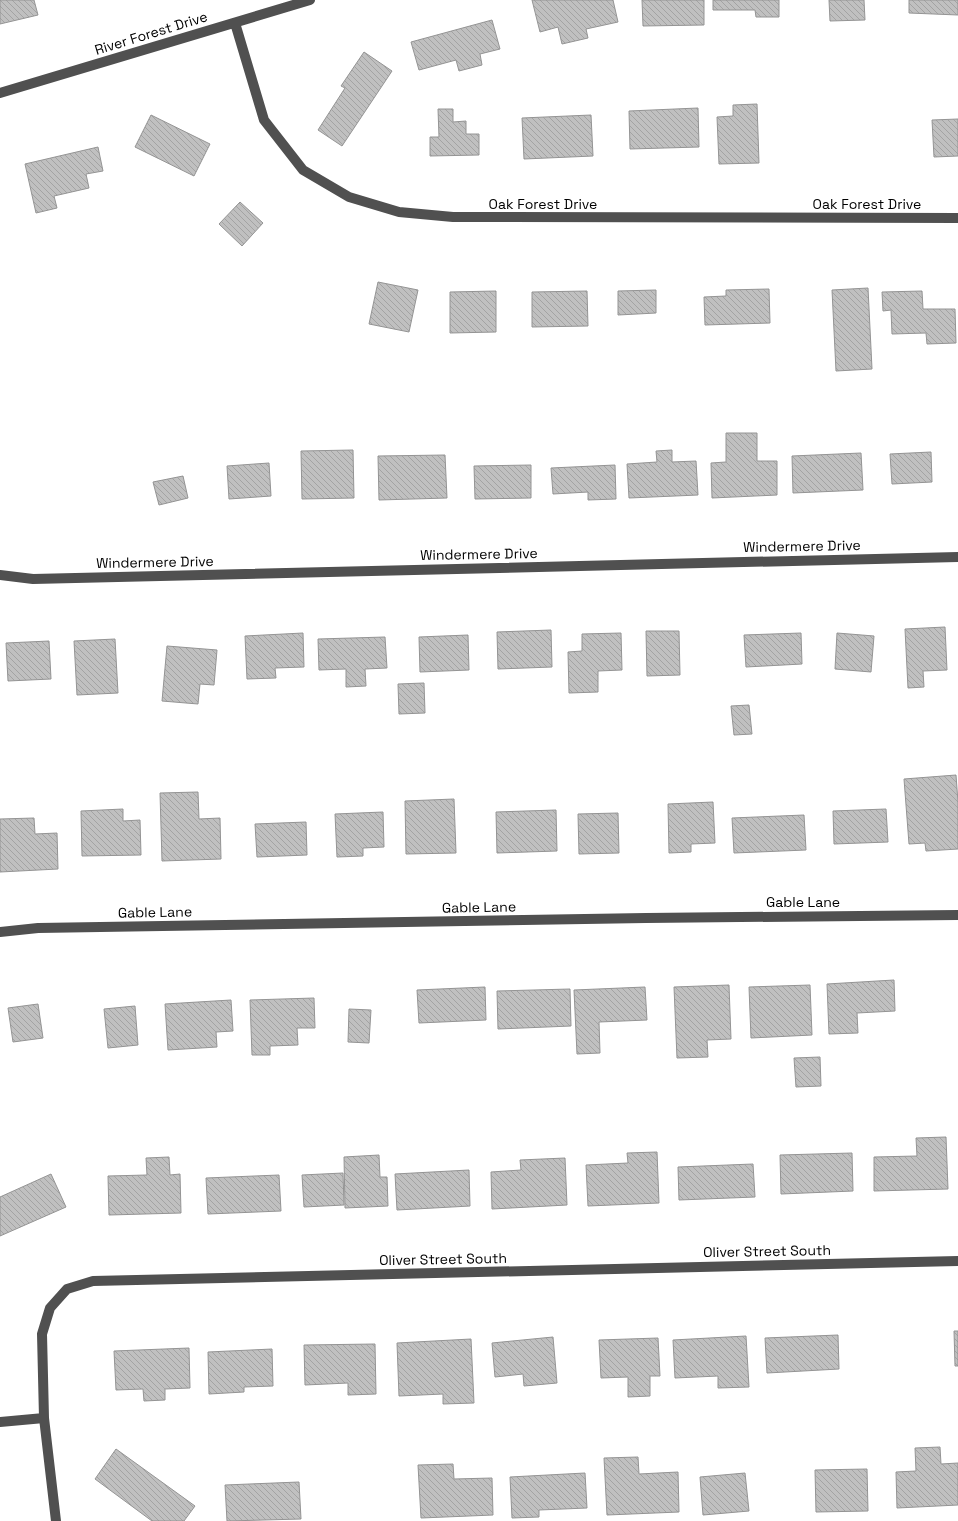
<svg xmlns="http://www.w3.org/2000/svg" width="958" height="1521" font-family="'Space Grotesk',sans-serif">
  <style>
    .building { fill: url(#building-back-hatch); stroke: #949494 }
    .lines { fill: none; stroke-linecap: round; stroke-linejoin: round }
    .minor { stroke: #505050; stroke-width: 10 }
    .labels { text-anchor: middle; stroke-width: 3.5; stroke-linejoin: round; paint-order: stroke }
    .street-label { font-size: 14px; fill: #000; stroke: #fff }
  </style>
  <defs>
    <pattern id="building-back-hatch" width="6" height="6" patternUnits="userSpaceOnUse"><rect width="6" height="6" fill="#c0c0c0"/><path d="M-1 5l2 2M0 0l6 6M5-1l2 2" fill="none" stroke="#a3a3a3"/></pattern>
  </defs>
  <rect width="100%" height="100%" fill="#fff"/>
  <!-- building -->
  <path class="building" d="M0,0H34L38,15L0,24Z
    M532,0H613L618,22L586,29L588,38L562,44L558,27L540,32Z
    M642,0H704V25L643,26Z
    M713,0H779V17H756L755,10H713Z
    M829,0H864L865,20L830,21Z
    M909,0H958V15L909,13Z
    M492,20L500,49L480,54L482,65L459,71L456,60L419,70L411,42Z
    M364,52L392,71L342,146L318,130L345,88L341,86Z
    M757,104L759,163L719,164L717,117L733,116V105Z
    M698,108L699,147L630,149L629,111Z
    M438,109H453V122L466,121V134H479V155L430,156V137H439Z
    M151,115L210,144L194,176L135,147Z
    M591,115L593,156L524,159L522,118Z
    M958,119V156L934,157L932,120Z
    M98,147L103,171L86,174L89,188L54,196L57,208L36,213L25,164Z
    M240,202L263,223L242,246L219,224Z
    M378,282L418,290L409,332L369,324Z
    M868,288L872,369L836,371L832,290Z
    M769,289L770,323L705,325L704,297L726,296V290Z
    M656,290V313L618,315V291Z
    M496,291V332L450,333V292Z
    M587,291L588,326L532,327V292Z
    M922,291L923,309H955L956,343L927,344L926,333L892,334L891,310L883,311L882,292Z
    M726,433H757V461H777V495L712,498L711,463L726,462Z
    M353,450L354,498L302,499L301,451Z
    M672,450V462L696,461L698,495L629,498L627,464L657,462L656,451Z
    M931,452L932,482L892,484L890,454Z
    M861,453L863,490L793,493L792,456Z
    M445,455L447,498L379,500L378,456Z
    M269,463L271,496L229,499L227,466Z
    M531,465V498L475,499L474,466Z
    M615,465L616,499L588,500V492L553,494L551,468Z
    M183,476L188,498L159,505L153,482Z
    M945,627L947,670L923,671L924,687L908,688L905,629Z
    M551,630L552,667L498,669L497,632Z
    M646,631H679L680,675L647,676Z
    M303,633L304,667L275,668L276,678L247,679L245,636Z
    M621,633L622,670L598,671V692L569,693L568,652L582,651V634Z
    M801,633L802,664L746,667L744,635Z
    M837,633L874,636L871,672L835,669Z
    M468,635L469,670L420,672L419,637Z
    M385,637L387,668L365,669L366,686L346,687V669L319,670L318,639Z
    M115,639L118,693L77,695L74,641Z
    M49,641L51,679L8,681L6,643Z
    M167,646L217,650L214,685L200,684L198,704L162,701Z
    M424,683L425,713L399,714L398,684Z
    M749,705L752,734L734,735L731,706Z
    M956,775L958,802V849L926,851L925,843L909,844L904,779Z
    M198,792L199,819L220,818L221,859L162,861L160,793Z
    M454,799L456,853L406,854L405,801Z
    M713,802L715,843L691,844V852L669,853L668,804Z
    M123,809V821L140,820L141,855L82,856L81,811Z
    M886,809L888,842L834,844L833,811Z
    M556,810L557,851L497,853L496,812Z
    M383,812L384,847L363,848V856L337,857L335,814Z
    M618,813L619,853L579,854L578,814Z
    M804,815L806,850L734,853L732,818Z
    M34,818L35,834L57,833L58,869L0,872V819Z
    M306,822L307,855L257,857L255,824Z
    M894,980L895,1011L857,1013L858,1033L829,1034L827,984Z
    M729,985L731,1039L707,1040L708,1057L677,1058L674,987Z
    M810,985L812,1035L751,1038L749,987Z
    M485,987L486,1020L419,1023L417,990Z
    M645,987L647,1020L599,1022L600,1053L577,1054L574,990Z
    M570,989L571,1026L498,1029L497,991Z
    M314,998L315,1028H297L298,1045L270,1046V1055H252L250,1000Z
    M231,1000L233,1031L216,1032L217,1047L168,1050L165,1004Z
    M38,1004L43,1038L13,1042L8,1008Z
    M135,1006L138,1045L108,1048L104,1009Z
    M349,1009L371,1010L369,1043L348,1042Z
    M820,1057L821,1086L796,1087L794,1058Z
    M946,1137L948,1189L874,1191V1157L917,1156L916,1138Z
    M657,1152L659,1203L588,1206L586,1165L628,1163L627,1153Z
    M852,1153L853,1191L781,1194L780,1155Z
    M379,1155L380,1177H387L388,1206L345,1208L344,1157Z
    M169,1157L170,1175L180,1174L181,1213L109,1215L108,1176L147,1175L146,1158Z
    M565,1158L567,1205L492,1209L491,1172L521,1170L520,1160Z
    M753,1164L755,1197L679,1200L678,1167Z
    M469,1170L470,1206L397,1210L395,1174Z
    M343,1173L344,1205L304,1207L302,1175Z
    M51,1174L66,1207L0,1236V1197Z
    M279,1175L281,1211L208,1214L206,1178Z
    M954,1331H958V1366H955Z
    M838,1335L839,1369L767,1373L765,1338Z
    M746,1336L749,1387L718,1388V1376L675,1378L673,1340Z
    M553,1337L557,1383L524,1386L523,1374L495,1377L492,1343Z
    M658,1338L660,1376H650V1396L628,1397V1377L601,1378L599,1340Z
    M471,1339L474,1403L443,1404V1394L399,1396L397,1343Z
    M375,1344L376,1394L348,1395V1383L305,1385L304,1345Z
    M189,1348L190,1388L165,1389V1400L144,1401L143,1389L116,1390L114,1351Z
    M272,1349L273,1386L244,1387V1392L209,1394L208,1352Z
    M940,1447L941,1464L958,1463V1505L897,1508L896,1472L916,1471L915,1448Z
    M116,1449L195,1506L184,1521H152L95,1479Z
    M638,1457L639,1474L678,1472L679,1512L607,1515L604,1458Z
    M453,1464L454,1479L492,1478L493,1515L421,1518L418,1465Z
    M867,1469L868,1511L816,1512L815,1470Z
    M585,1473L587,1508L539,1510V1517L512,1518L510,1477Z
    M745,1473L749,1511L703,1515L700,1477Z
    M299,1482L301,1519L227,1521L225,1485Z"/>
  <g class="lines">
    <!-- minor -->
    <path class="minor" d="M235,23L264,120L303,170L349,197L399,212L453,217L958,218
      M0,93L310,0
      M0,575L33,579L958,557
      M0,932L38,928L646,918L958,915
      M0,1422L44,1418
      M56,1521L44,1418L42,1334L50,1308L67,1289L93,1281L958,1261"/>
  </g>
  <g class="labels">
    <!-- street labels -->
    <g class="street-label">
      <text transform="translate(151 33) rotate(-17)" y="5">River Forest Drive</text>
      <text x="543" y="209">Oak Forest Drive</text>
      <text x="867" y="209">Oak Forest Drive</text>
      <text transform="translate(802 546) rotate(-1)" y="5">Windermere Drive</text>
      <text transform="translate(479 554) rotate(-1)" y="5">Windermere Drive</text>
      <text transform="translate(155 562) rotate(-1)" y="5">Windermere Drive</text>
      <text x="803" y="907">Gable Lane</text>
      <text transform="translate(479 907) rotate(-1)" y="5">Gable Lane</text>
      <text transform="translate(155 912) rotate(-1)" y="5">Gable Lane</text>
      <text transform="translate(767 1251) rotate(-1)" y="5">Oliver Street South</text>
      <text transform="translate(443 1259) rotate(-1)" y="5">Oliver Street South</text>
    </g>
  </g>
</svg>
